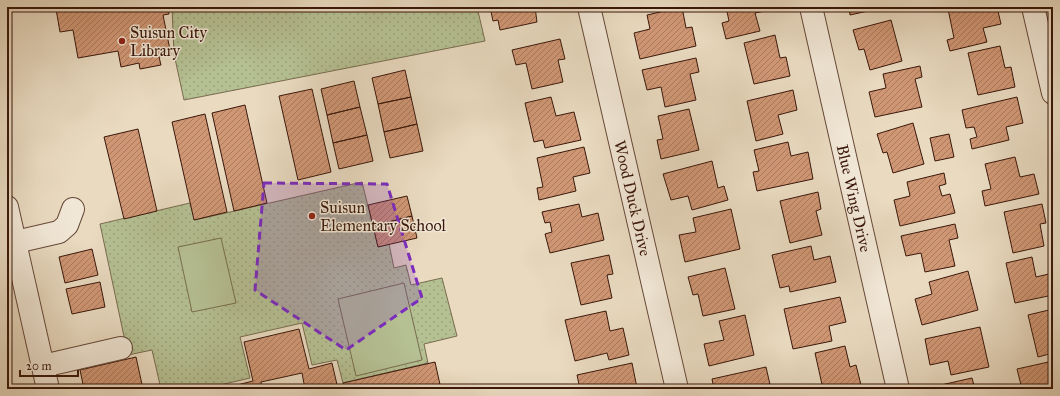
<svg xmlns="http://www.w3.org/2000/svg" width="1060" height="396" font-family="'IM FELL Great Primer',serif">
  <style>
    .park { fill: url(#park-dots); stroke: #786c4e }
    .pitch { fill: #b5c093; stroke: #786c4e }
    .building { fill: url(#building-hatch); stroke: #3a170a }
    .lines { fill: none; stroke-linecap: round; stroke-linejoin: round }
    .minor-casing { stroke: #664838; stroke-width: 24 }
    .minor { stroke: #f1e7d6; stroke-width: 22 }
    .marked { fill: #7b2cbf; fill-opacity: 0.2; stroke: #7b2cbf; stroke-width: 3; stroke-dasharray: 8 5; stroke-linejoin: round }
    .poi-dot { fill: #8f2418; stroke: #f1e7d6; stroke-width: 1.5 }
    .labels { text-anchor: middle; stroke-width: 3; stroke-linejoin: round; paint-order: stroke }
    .poi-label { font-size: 16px; fill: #3a170a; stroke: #f1e7d6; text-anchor: start }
    .street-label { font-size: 16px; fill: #3a170a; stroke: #f1e7d6 }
  </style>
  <defs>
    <pattern id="park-dots" width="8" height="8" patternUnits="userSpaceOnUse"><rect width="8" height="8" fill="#b5c093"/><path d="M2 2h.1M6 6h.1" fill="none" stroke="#9ca47d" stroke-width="1.8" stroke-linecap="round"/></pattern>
    <pattern id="building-hatch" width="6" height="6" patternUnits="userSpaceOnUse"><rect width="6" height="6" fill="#d09775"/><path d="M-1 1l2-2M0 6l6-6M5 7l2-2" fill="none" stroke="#aa7a5e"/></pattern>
  </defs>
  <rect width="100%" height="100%" fill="#e9dac0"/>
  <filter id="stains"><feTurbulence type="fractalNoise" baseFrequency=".005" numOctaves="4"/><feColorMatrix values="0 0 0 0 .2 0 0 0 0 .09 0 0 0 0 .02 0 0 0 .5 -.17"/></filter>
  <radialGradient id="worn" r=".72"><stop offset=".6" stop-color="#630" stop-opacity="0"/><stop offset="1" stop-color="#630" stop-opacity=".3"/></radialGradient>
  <!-- park -->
  <path class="park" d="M172,7H477L485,41L184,100L174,54Z
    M362,182L378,247L389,244L394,268L406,265L411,285L442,278L457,336L424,344L428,363L343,383L337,360L312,365L302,323L240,337L250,378L203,389H161L152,350L128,355L100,224L190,203L195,220Z"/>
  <!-- pitch -->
  <path class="pitch" d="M221,238L236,303L192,312L178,247Z
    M404,283L422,360L356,376L338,299Z"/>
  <!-- building -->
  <path class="building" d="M69,7H168L169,14L163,15L171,55L159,57L161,65L140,69L139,63L121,67L118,51L78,58L73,30L60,32L56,9Z
    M490,7H535L537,22L500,30L498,20L493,21Z
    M682,7L686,28L692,27L696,46L640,59L634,33L650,29L647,15Z
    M726,7H774L775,9L755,13L760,31L726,39L722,23L729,21Z
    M849,7H886L850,15Z
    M956,7H997L1001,24L983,28L987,42L950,51L947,40L954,38L948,9Z
    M891,20L902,61L870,70L864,49L859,50L853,30Z
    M775,35L780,58L786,57L790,76L754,84L744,43Z
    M560,39L565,59L558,60L563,82L532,89L526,63L516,65L512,50Z
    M1000,46L1005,68L1011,67L1015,87L978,95L968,53Z
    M696,58L699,72L690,74L696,100L665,107L661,87L647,90L642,70Z
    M920,66L922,77L915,79L922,107L875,117L869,92L886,88L883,74Z
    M405,70L411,97L378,104L372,78Z
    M354,81L360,107L327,115L321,89Z
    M312,89L331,172L298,180L279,96Z
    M793,90L797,110L778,115L783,134L756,141L747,101Z
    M411,97L417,124L384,132L378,104Z
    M551,97L556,116L574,112L581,140L545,148L543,140L534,142L525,103Z
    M1017,97L1023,123L1006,127L1009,140L972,149L970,139L977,137L974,127L966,128L962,110Z
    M245,105L267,203L234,211L212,113Z
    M360,107L367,135L333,143L327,115Z
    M689,109L699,150L661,159L657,140L663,139L658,116Z
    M205,114L227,212L194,220L172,122Z
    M913,123L924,164L893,173L887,152L883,153L877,134Z
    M417,124L423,151L390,158L384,132Z
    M138,129L157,211L124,219L104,137Z
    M949,134L954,157L935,161L930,138Z
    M367,135L373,161L339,169L333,143Z
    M788,142L791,156L808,152L813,179L757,191L753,172L759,171L754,150Z
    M584,147L590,173L573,177L576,191L539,200L537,188L543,187L537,158Z
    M1015,157L1020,177L1034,174L1039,194L985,206L982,191L991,189L985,164Z
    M712,161L718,188L724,186L728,200L692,210L688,196L671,200L663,174Z
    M944,173L946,184L939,186L942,196L950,194L955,213L900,226L894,200L910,196L907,182Z
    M818,192L821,209L816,211L822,235L790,243L780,201Z
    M407,196L412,216L373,226L368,205Z
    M579,204L582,217L598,213L604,240L550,253L545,234L552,232L550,222L545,223L542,212Z
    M1042,204L1046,223L1040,224L1044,246L1013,253L1004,212Z
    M731,209L740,249L685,262L679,235L696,232L693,218Z
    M412,216L417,238L378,247L373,226Z
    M955,224L958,238L949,240L955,266L925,272L921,253L906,256L901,236Z
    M811,246L814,260L830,256L836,282L790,292L789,286L780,288L772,255Z
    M92,249L98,275L65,283L59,257Z
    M609,255L613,274L607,275L612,298L581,305L571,263Z
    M1032,257L1036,277L1053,273V295L1015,303L1006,263Z
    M725,268L735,309L703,316L698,294L693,295L688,277Z
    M968,271L978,310L922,325L915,299L932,294L929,282Z
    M100,282L105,307L72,314L66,289Z
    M840,297L846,322L829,326L832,341L793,349L784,309Z
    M1053,309V353L1038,357L1028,315Z
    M606,311L610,331L623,328L629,355L609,360L607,353L575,361L565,320Z
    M745,315L754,355L709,366L704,344L724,340L719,321Z
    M980,327L989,367L951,375L948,361L930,365L925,339Z
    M299,329L309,369L332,363L338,389H305L302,373L261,382L262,389H230L229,387L253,381L244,342Z
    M845,346L850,367L856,365L861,385L845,389H823L815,353Z
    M136,357L143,389H84L80,370Z
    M1053,361V389H1022L1017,369Z
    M435,362L441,389H344L343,383Z
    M632,363L637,388L580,389L577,375Z
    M766,367L771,389H714L712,379Z
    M972,378L975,389H942L941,385Z"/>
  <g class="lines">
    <!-- minor casing -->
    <g class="minor-casing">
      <g id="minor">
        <path id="s1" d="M589,7L677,389"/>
        <path id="s2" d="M811,7L898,389"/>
        <path d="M1033,7L1053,93"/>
        <path d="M7,207L48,389"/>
        <path d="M7,244L59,232L67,225L73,209"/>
        <path d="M43,366L121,348"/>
      </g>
    </g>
    <!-- minor -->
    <use href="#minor" class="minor"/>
  </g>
  <!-- marked area -->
  <path class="marked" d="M264,183L387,184L422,298L346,350L255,290Z"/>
  <!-- markers -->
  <g class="poi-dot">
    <circle cx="122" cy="41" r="4"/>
    <circle cx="312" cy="216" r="4"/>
  </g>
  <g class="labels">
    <!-- poi labels -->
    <g class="poi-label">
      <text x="130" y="38">Suisun City<tspan x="130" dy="18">Library</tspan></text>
      <text x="320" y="213">Suisun<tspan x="320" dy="18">Elementary School</tspan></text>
    </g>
    <!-- street labels -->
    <g class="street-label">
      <text dy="6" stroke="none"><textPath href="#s1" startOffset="196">Wood Duck Drive</textPath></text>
      <text dy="6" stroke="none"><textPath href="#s2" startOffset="196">Blue Wing Drive</textPath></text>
    </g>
  </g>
  <!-- margin -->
  <rect width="1060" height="396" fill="none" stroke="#e9dac0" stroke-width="24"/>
  <rect x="8" y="8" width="1044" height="380" fill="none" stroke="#3a170a" stroke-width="2"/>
  <rect x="12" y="12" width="1036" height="372" fill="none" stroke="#3a170a"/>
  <!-- scale -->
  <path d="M20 370v6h58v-6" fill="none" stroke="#3a170a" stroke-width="2"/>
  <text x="26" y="370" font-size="12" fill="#3a170a" stroke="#f1e7d6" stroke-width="3" paint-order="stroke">20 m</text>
  <rect width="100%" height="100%" filter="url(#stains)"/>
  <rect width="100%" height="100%" fill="url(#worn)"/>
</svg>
